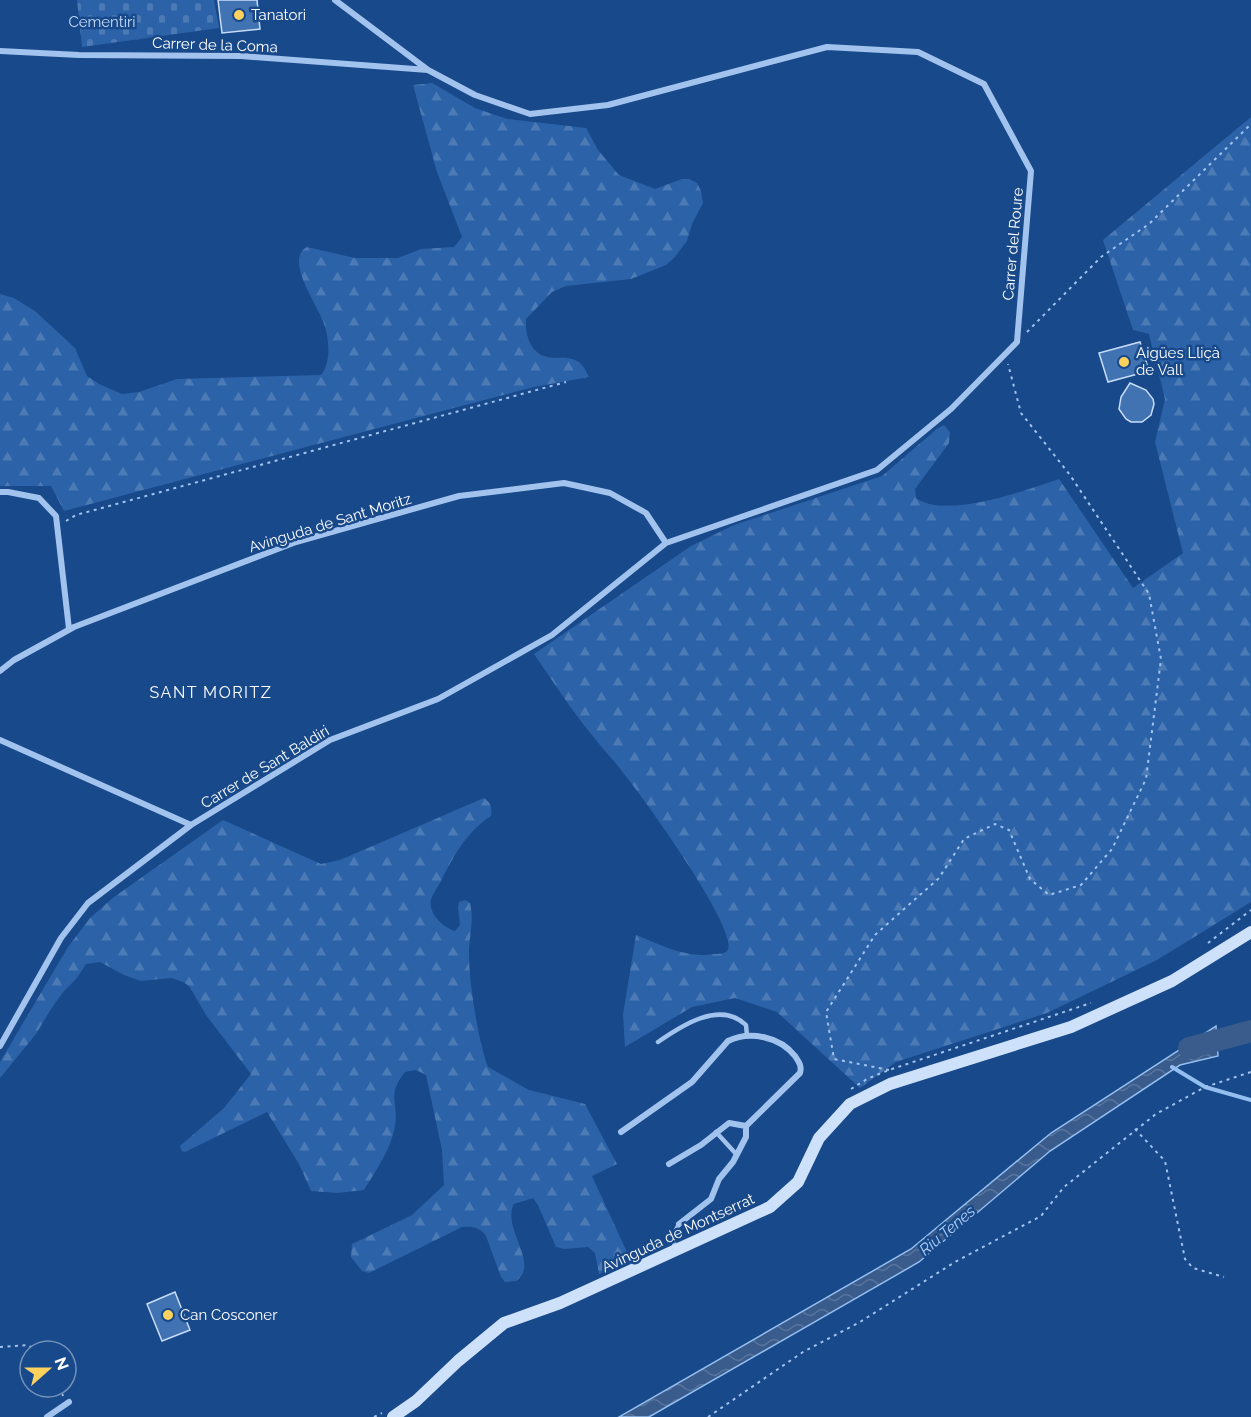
<svg xmlns="http://www.w3.org/2000/svg" width="1251" height="1417" font-family="Raleway,sans-serif">
  <style>
    .forest { fill: url(#forest-firs) }
    .cemetery { fill: url(#cemetery-stones) }
    .water { fill: url(#water-waves); stroke: #94bef0; stroke-width: 1.5 }
    .lines { fill: none; stroke-linecap: round; stroke-linejoin: round }
    .stream { stroke: #94bef0; stroke-width: 4 }
    .river { stroke: #395c8c; stroke-width: 22 }
    .building { fill: #4172b2; stroke: #c7ddfa; stroke-width: 1.5 }
    .path { stroke: #a1c3ee; stroke-width: 2; stroke-dasharray: 3 4.5; stroke-linecap: butt }
    .lane { stroke: #a1c3ee; stroke-width: 4.5 }
    .street { stroke: #a1c3ee; stroke-width: 6 }
    .secondary { stroke: #cee1fa; stroke-width: 12 }
    .poi-dot { fill: #ffd25e; stroke: #18498a; stroke-width: 2 }
    .labels { text-anchor: middle; stroke-width: 5; stroke-linejoin: round; paint-order: stroke }
    .poi-label { font-size: 15px; fill: #fff; stroke: #18498a; text-anchor: start }
    .park-label { font-size: 15px; fill: #c7ddfa; stroke: #18498a }
    .street-label { font-size: 15px; fill: #fff; stroke: #18498a }
    .neighbourhood-label { font-size: 16px; letter-spacing: 1.5px; fill: #fff; stroke: #18498a }
    .water-label { font-size: 16px; font-style: italic; fill: #adcdf5; stroke: #18498a }
  </style>
  <defs>
    <pattern id="forest-firs" width="22" height="20" patternUnits="userSpaceOnUse" patternTransform="scale(1.5)"><rect width="22" height="20" fill="#2b62a8"/><path d="M5 1l3.5 6h-7zM16 11l3.5 6h-7z" fill="#4b7ab5"/></pattern>
    <pattern id="cemetery-stones" width="16" height="16" patternUnits="userSpaceOnUse" patternTransform="scale(1.5)"><rect width="16" height="16" fill="#2b62a8"/><path d="M2 7V4a2 2 0 0 1 4 0v3zM10 15v-3a2 2 0 0 1 4 0v3z" fill="#4b7ab5"/></pattern>
    <pattern id="water-waves" width="16" height="10" patternUnits="userSpaceOnUse" patternTransform="scale(1.5)"><rect width="16" height="10" fill="#395c8c"/><path d="M0 5q4-4 8 0t8 0" fill="none" stroke="#57749d"/></pattern>
  </defs>
  <rect width="100%" height="100%" fill="#18498a"/>
  <!-- forest -->
  <path class="forest" d="M432,83L475,108L507,119L586,128L598,150L619,175L655,189L682,179H689L697,183L701,191L703,203L692,224L687,241L674,258L666,265L631,279L566,286L552,292L526,319C525,332 529,351 544,356C554,360 567,355 577,361C583,364 586,371 589,377L534,387L64,511L51,486H0V294L14,298L35,311L75,348L87,376L99,384L122,394L139,392L177,379L321,375C332,362 329,337 323,321C317,305 284,259 307,247L355,258H398L421,249L454,247L462,237L437,172L413,85Z
    M1251,117V902L1157,960L1047,1013L896,1062L860,1088L777,1012L735,998L692,1007L625,1047L623,1014L636,935C661,945 687,959 714,954C719,954 724,954 727,951C743,935 640,793 624,774C614,760 602,749 592,735C571,710 553,681 534,654L691,546L734,525L882,476L938,428L944,425L950,432L949,443L915,489L916,498C946,520 1026,490 1059,479L1133,588L1183,553L1155,442L1165,399L1149,334L1133,330L1103,240Z
    M484,798C491,803 492,807 491,816C466,832 453,857 440,883C437,888 432,895 431,900C428,914 444,928 455,931L460,925L458,908L459,902L465,900L470,903C474,920 470,932 469,949C468,977 478,1041 488,1067L529,1090L585,1104L617,1164L592,1176L631,1261L599,1274L595,1253L588,1247L564,1249L556,1247L538,1205L533,1198L514,1204C501,1228 541,1264 516,1281L505,1282L501,1277L486,1236C480,1227 472,1226 462,1227L369,1273L362,1271L351,1257L352,1244L412,1215L444,1185L442,1150L426,1075L416,1070L405,1072C386,1096 399,1101 395,1126C391,1150 376,1170 364,1190L338,1193L311,1191L299,1164L267,1112L185,1152L182,1151L180,1146L224,1108L251,1074L206,1015L189,986L183,982L171,978L140,981L124,975L100,962L86,964L77,978L63,992L51,1009L36,1034L0,1078V1062L68,947L90,918L114,897L223,820L321,864L340,860Z"/>
  <!-- cemetery -->
  <path class="cemetery" d="M77,0H214L219,28L82,47Z"/>
  <!-- water -->
  <path class="water" d="M1216,1026L1218,1056L1180,1065L1050,1151L919,1262L649,1417H619L911,1249L1051,1133Z"/>
  <g class="lines">
    <!-- stream -->
    <path class="stream" d="M1172,1067L1205,1087L1251,1100"/>
    <!-- river -->
    <path class="river" d="M1189,1048L1251,1031"/>
  </g>
  <!-- building -->
  <path class="building" d="M218,0H257L260,29L222,33Z
    M1140,342L1149,371L1108,382L1099,353Z
    M1130,383L1146,390L1153,399L1154,404L1151,415L1142,422H1131L1126,419L1119,409L1121,397Z
    M175,1292L190,1330L162,1341L147,1304Z"/>
  <g class="lines">
    <!-- path -->
    <path class="path" d="M1027,332L1101,257L1149,224L1251,124
      M66,521L76,515L566,382
      M1208,943L1251,910
      M889,1070L834,1059L826,1012L875,935L939,878L964,839L995,824L1009,830L1030,879L1049,895L1081,885L1112,849L1146,779L1161,659L1149,594L1070,475L1021,413L1008,364
      M851,1089L867,1079L889,1070L1091,1003
      M1135,1129L1165,1161L1185,1259L1193,1268L1224,1277
      M0,1347L28,1345L36,1351
      M60,1387L63,1396
      M374,1417L382,1413
      M708,1417L803,1352L860,1322L955,1262L1041,1216L1064,1187L1156,1114L1205,1087L1251,1072"/>
    <!-- lane -->
    <path class="lane" d="M658,1042C681,1026 720,1000 746,1025L747,1036
      M716,1132L737,1155
      M675,1249L673,1236L679,1224"/>
    <!-- street -->
    <path class="street" d="M0,51L79,55L241,56L428,70
      M0,492H8L39,498L56,516L69,629
      M0,671L14,660L74,627L296,542L459,496L564,483L610,493L646,513L666,543
      M0,740L191,825
      M0,1046L61,938L88,903L191,825L330,740L438,699L552,635L666,543L877,470L951,409L1017,342L1031,171L984,84L918,52L827,47L608,105L530,114L475,95L428,70L335,0
      M621,1132L692,1082L728,1041C750,1030 780,1037 795,1056C799,1062 802,1066 800,1073L746,1126V1137L733,1162L719,1179L711,1199L679,1224
      M669,1164L701,1145L729,1123L746,1126
      M47,1417L69,1402"/>
    <!-- secondary -->
    <path class="secondary" d="M393,1417L416,1401L458,1361L504,1323L560,1303L770,1207L798,1182L819,1138L850,1104L890,1084L1071,1027L1172,981L1251,932"/>
  </g>
  <!-- markers -->
  <g class="poi-dot">
    <circle cx="239" cy="15" r="6"/>
    <circle cx="1124" cy="362" r="6"/>
    <circle cx="168" cy="1315" r="6"/>
  </g>
  <g class="labels">
    <!-- poi labels -->
    <g class="poi-label">
      <text x="251" y="20">Tanatori</text>
      <text x="1136" y="358">Aigües Lliçà<tspan x="1136" dy="17">de Vall</tspan></text>
      <text x="180" y="1320">Can Cosconer</text>
    </g>
    <!-- park labels -->
    <g class="park-label">
      <text x="102" y="27">Cementiri</text>
    </g>
    <!-- street labels -->
    <g class="street-label">
      <text transform="translate(215 45) rotate(2)" y="5">Carrer de la Coma</text>
      <text transform="translate(1013 244) rotate(-85)" y="5">Carrer del Roure</text>
      <text transform="translate(330 523) rotate(-17)" y="5">Avinguda de Sant Moritz</text>
      <text transform="translate(265 767) rotate(-31)" y="5">Carrer de Sant Baldiri</text>
      <text transform="translate(678 1233) rotate(-25)" y="5">Avinguda de Montserrat</text>
    </g>
    <!-- neighbourhood labels -->
    <g class="neighbourhood-label">
      <text x="211" y="698">SANT MORITZ</text>
    </g>
    <!-- water labels -->
    <g class="water-label">
      <text transform="translate(947 1230) rotate(-40)" y="6">Riu Tenes</text>
    </g>
  </g>
  <!-- north arrow -->
  <g transform="translate(48 1369) rotate(69)"><circle r="28" fill="#18498a" stroke="#7492b9" stroke-width="1.5"/>
  <path d="M0-4.5L10 22L0 15L-10 22Z" fill="#ffd25e"/>
  <text y="-9" font-size="16" font-weight="bold" text-anchor="middle" fill="#ffffff">N</text>
  </g>
</svg>
